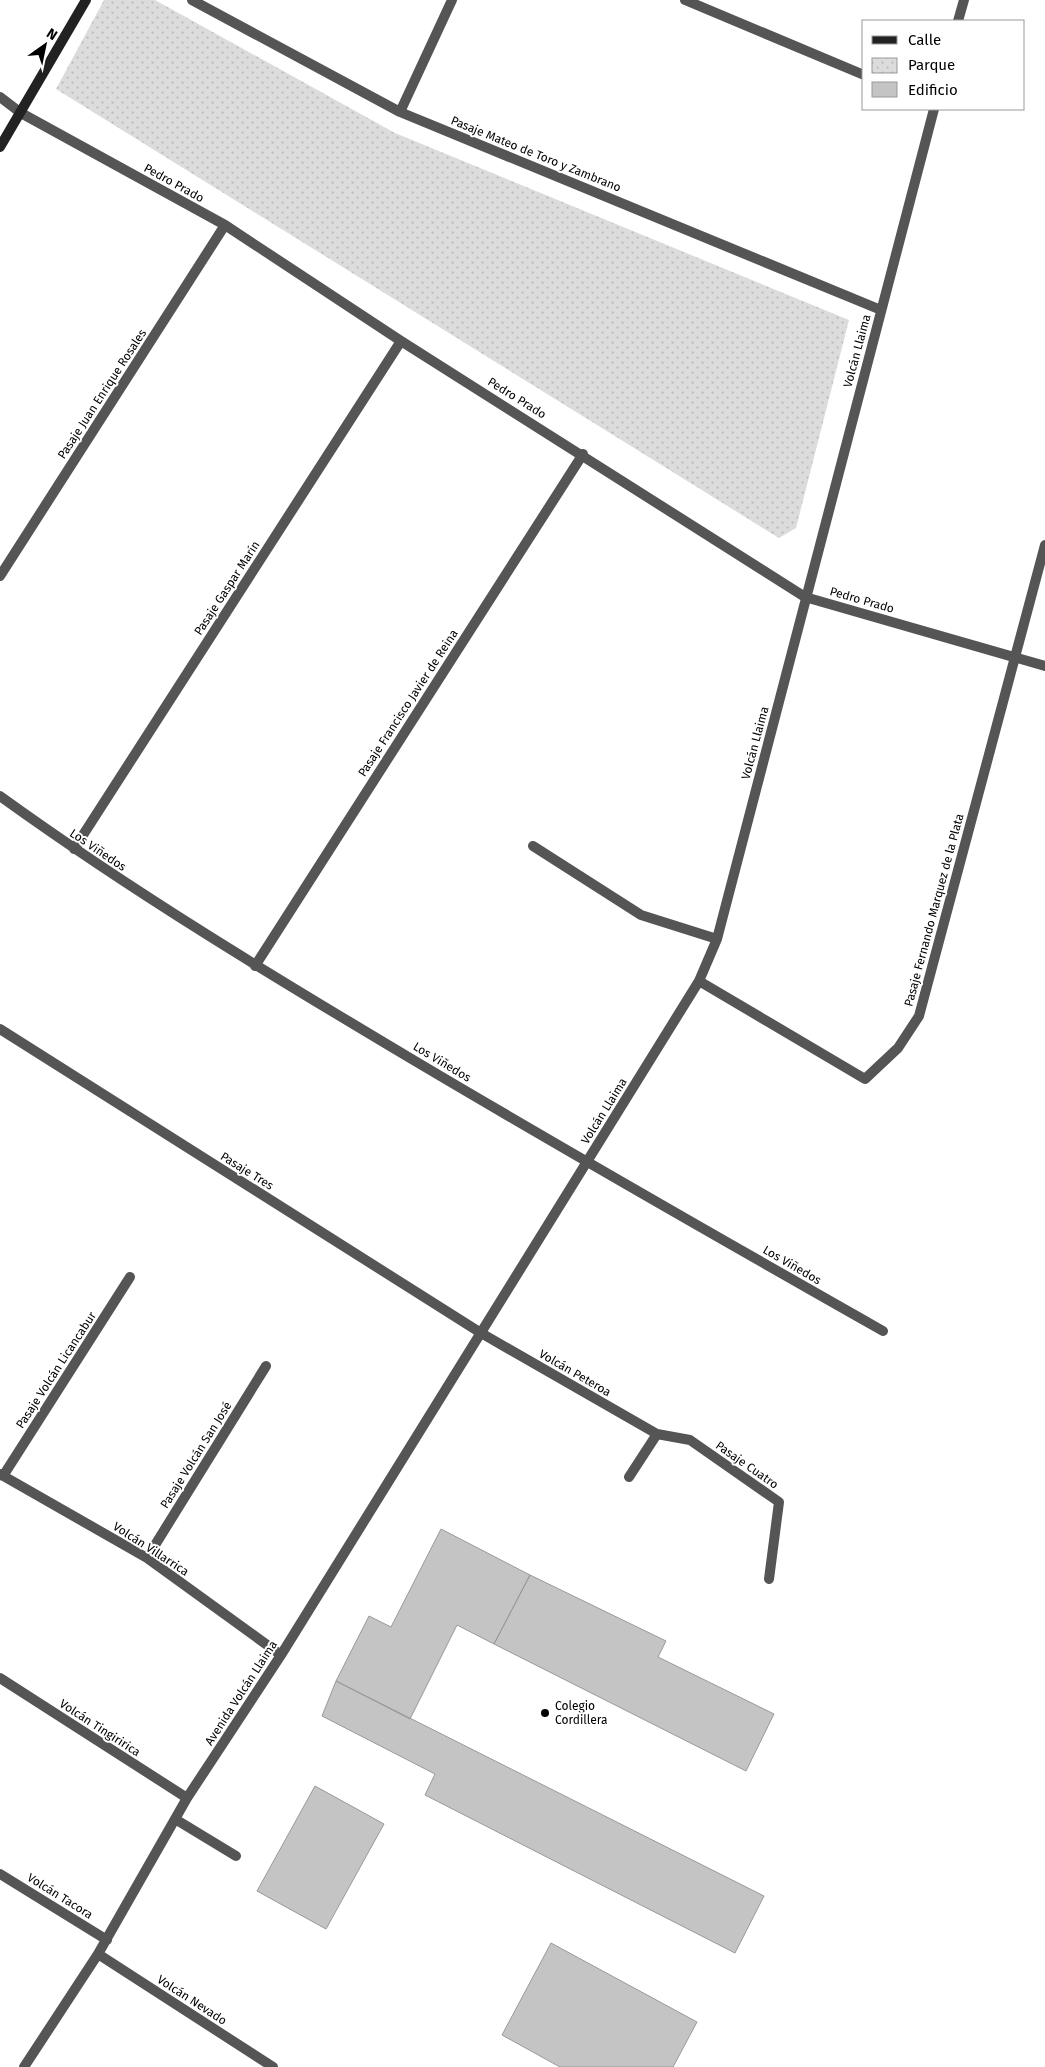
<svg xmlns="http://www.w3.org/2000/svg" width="1045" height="2067" font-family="'Fira Sans',sans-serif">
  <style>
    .park { fill: url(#park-dots) }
    .building { fill: #c4c4c4; stroke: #999 }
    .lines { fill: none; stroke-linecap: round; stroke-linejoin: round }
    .street { stroke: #555; stroke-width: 10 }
    .secondary { stroke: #222; stroke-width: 10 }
    .poi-dot { fill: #000; stroke: #fff; stroke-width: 2 }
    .labels { text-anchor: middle; stroke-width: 4; stroke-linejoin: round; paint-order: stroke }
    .street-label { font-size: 12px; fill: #000; stroke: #fff }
    .poi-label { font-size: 12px; fill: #000; stroke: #fff; text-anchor: start }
  </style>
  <defs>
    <pattern id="park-dots" width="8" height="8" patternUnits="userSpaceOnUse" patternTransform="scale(1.25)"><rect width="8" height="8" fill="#dcdcdc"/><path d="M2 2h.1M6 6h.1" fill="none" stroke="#bbb" stroke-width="1.8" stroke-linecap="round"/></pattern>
  </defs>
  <rect width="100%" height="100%" fill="#fff"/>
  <!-- park -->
  <path class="park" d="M104,0H155L395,133L849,320L796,528L779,538L56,89Z"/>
  <!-- building -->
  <path class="building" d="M441,1529L530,1575L494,1644L457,1625L410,1719L336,1681L369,1616L391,1627Z
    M530,1575L666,1641L658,1657L774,1714L746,1771L494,1644Z
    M336,1681L764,1896L735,1953L425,1795L435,1774L322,1716Z
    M315,1786L384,1824L326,1929L257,1891Z
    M551,1943L697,2022L673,2067H560L502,2035Z"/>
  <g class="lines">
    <!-- street -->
    <path class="street" d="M192,0L400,112L881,310
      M685,0L864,75
      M958,21L964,0
      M0,97L21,113L225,225L401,341L805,597L1045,666
      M400,112L452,0
      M0,576L225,225
      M0,796C133,892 274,977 415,1061C570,1153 726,1242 883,1331
      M533,846L641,915L717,939
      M74,849L401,341
      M255,966L583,454
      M699,981L865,1079L898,1048L919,1016L1045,545
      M0,1029L481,1333L657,1434L690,1440L779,1502L769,1579
      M0,1474L147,1558L281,1655
      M3,1476L130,1277
      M629,1477L657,1434
      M147,1558L266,1366
      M0,1678L187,1798
      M175,1819L236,1856
      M0,1874L107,1940
      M98,1954L273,2067
      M24,2067L98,1954L187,1798L281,1655L699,981L717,939L934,109"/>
    <!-- secondary -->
    <path class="secondary" d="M0,147L86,0"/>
  </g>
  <!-- markers -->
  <circle class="poi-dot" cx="545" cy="1713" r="5"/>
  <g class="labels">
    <!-- street labels -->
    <g class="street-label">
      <text transform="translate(536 154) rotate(22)" y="4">Pasaje Mateo de Toro y Zambrano</text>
      <text transform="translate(174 183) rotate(29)" y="4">Pedro Prado</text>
      <text transform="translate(857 351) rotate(-75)" y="4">Volcán Llaima</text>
      <text transform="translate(102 394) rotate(-57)" y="4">Pasaje Juan Enrique Rosales</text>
      <text transform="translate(517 398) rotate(32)" y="4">Pedro Prado</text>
      <text transform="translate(227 588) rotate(-57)" y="4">Pasaje Gaspar Marín</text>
      <text transform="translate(862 600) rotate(16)" y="4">Pedro Prado</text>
      <text transform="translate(408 703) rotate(-57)" y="4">Pasaje Francisco Javier de Reina</text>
      <text transform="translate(755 743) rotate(-75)" y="4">Volcán Llaima</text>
      <text transform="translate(98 850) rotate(34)" y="4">Los Viñedos</text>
      <text transform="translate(934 910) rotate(-75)" y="4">Pasaje Fernando Marquez de la Plata</text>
      <text transform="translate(442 1062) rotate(31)" y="4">Los Viñedos</text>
      <text transform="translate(604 1111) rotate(-58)" y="4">Volcán Llaima</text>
      <text transform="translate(247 1171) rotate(32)" y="4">Pasaje Tres</text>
      <text transform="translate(792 1265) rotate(30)" y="4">Los Viñedos</text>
      <text transform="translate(56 1370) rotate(-57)" y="4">Pasaje Volcán Licancabur</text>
      <text transform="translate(575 1373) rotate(30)" y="4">Volcán Peteroa</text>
      <text transform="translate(196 1455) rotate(-58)" y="4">Pasaje Volcán San José</text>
      <text transform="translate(747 1465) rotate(35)" y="4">Pasaje Cuatro</text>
      <text transform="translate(151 1549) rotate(33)" y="4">Volcán Villarrica</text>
      <text transform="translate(241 1693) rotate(-57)" y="4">Avenida Volcán Llaima</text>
      <text transform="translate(100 1728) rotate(33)" y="4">Volcán Tingiririca</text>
      <text transform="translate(60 1896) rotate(32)" y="4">Volcán Tacora</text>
      <text transform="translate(192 2000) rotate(33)" y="4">Volcán Nevado</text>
    </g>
    <!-- poi labels -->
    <g class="poi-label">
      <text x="555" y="1710">Colegio<tspan x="555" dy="14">Cordillera</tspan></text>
    </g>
  </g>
  <!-- legend -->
  <rect x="862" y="20" width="162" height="90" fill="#ffffff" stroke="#999999"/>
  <rect x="872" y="36" width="25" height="8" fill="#222222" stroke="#999999"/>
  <text x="908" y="45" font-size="15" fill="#000000">Calle</text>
  <rect x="872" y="58" width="25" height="15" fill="url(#park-dots)" stroke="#999999"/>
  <text x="908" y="70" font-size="15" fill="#000000">Parque</text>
  <rect x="872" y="82" width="25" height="15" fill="#c4c4c4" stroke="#999999"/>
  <text x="908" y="95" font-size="15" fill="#000000">Edificio</text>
  <!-- north arrow -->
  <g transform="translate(45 45) rotate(33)" stroke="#ffffff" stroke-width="4" paint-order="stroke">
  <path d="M0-4L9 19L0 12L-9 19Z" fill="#000000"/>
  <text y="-8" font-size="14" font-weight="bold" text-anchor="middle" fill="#000000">N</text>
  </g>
</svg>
